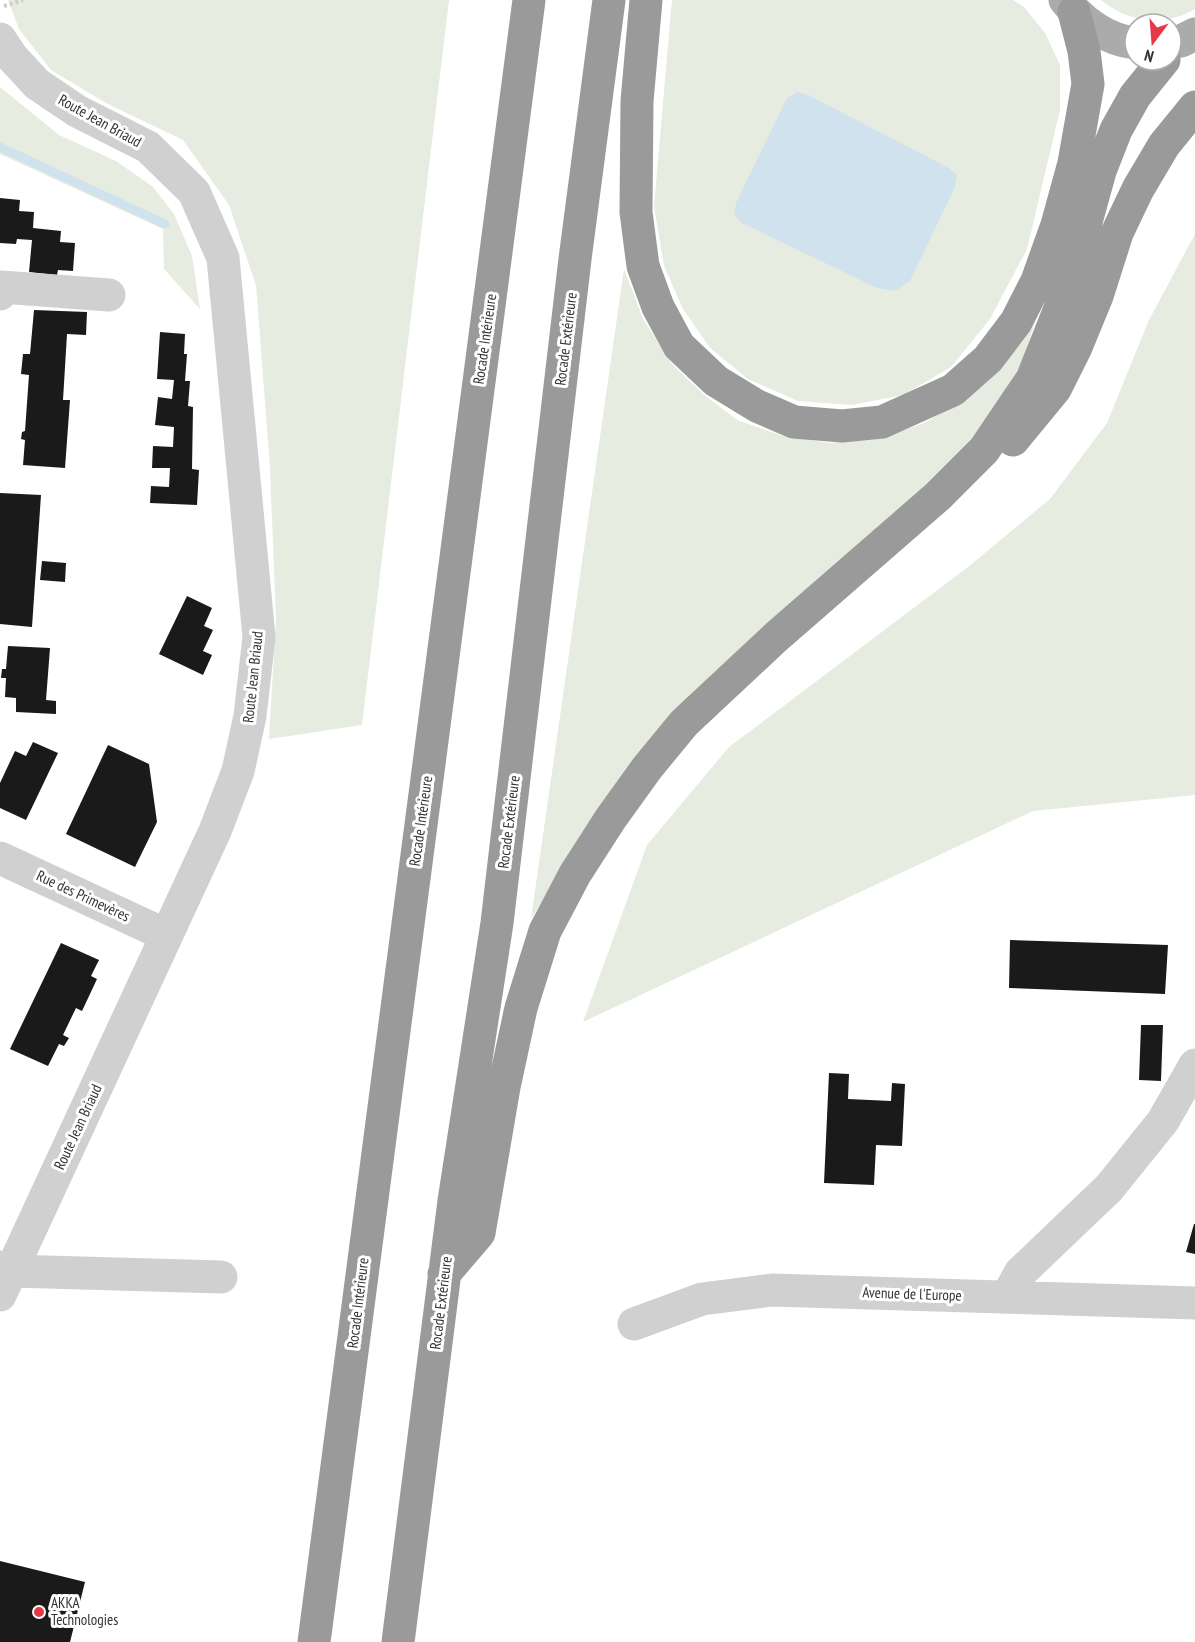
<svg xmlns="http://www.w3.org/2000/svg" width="1195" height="1642" font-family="'PT Sans Narrow',sans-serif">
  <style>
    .green { fill: #e6ecdf }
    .water { fill: #cfe2ee }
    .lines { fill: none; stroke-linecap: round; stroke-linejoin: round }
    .stream { stroke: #cfe2ee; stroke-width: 9 }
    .building { fill: #1a1a1a }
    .path { stroke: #cdcdcd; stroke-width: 4; stroke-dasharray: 3 3; stroke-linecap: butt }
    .minor { stroke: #d0d0d0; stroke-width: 33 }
    .major { stroke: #ababab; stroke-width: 33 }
    .highway { stroke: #9a9a9a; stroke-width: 33 }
    .poi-dot { fill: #e63946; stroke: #fff; stroke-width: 2 }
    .labels { text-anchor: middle; stroke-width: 6; stroke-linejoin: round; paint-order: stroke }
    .street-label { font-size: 15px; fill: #333; stroke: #fff }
    .poi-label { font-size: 15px; fill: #333; stroke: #fff; text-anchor: start }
  </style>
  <rect width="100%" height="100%" fill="#fff"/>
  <!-- green -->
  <path class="green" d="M8,0H449L362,725L269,739L276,620L270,468L256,285L229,205L183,140L106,103L51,70L19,29Z
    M672,0H1013L1024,7L1045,33L1060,65V110L1027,249L990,319L951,367L903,395L852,405L798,401L748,379L710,348L683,309L664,266L654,206Z
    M1101,0H1195V9C1163,27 1129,23 1101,0Z
    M0,87L59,135L116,161L153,187L174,214L192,256L200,309L164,269L163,229L0,154Z
    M1195,234V795L1033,811L583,1022L647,845L729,747L968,567L1050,499L1107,423L1149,320Z
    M624,269L643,319L671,363L703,394L737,420L783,436L830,443L879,439L924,423L967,398L1042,301L1022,362L996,408L963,450L591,820L531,919Z"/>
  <!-- water -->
  <path class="water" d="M797,92L808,95L949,168L957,175L955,187L910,281L895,291L877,288L742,223L734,215L736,203L787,98Z"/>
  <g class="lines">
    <!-- stream -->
    <path class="stream" d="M0,147L165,224"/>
  </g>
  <!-- building -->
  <path class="building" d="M0,198L20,200L19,211L34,212L33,228L61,231L60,242L75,243L73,271L58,270L57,275L29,272L32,240L17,239L16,244L0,243Z
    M34,310L87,312L86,335L67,334L63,400H70L65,468L23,465L25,440L21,439L22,432L25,431L29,375L21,374L23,354H30Z
    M160,332L185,334L184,354H187L185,381H190L188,406L193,407L192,469L199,470L197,505L150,503L151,486L169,487L170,468H152L153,446L173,447L174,427L155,425L158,397L172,399L174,380L157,379Z
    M0,493L41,495L32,627L0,624Z
    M42,561L66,563L65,582L40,580Z
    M187,596L212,608L204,626L213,630L203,651L212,655L203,675L159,654Z
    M8,646L50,648L46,700L56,701V714L16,712V698L5,697L6,678H1L2,669H6Z
    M33,742L58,753L26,820L0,808V783L15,751L26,756Z
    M108,745L149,764L157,822L135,867L66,834Z
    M1010,940L1168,945L1165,994L1009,988Z
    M61,943L99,960L91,976L97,979L82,1011L76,1008L63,1035L69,1038L64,1046L59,1044L48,1066L10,1049Z
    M1141,1025H1163L1161,1081L1139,1080Z
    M829,1073L849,1074L848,1099L891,1101L892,1083L905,1084L902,1146L876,1145L874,1185L824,1183Z
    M1194,1224H1195V1254L1186,1252Z
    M0,1561L85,1582L70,1642H0Z"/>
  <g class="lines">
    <!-- path -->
    <path class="path" d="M4,6L23,0"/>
    <!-- minor -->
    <path class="minor" d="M0,39L12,57L37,84L77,111L148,147L194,192L223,258L259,637L250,716L238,771L215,831L0,1295
      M0,294L1,287L109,295
      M0,858L153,929L165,937
      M0,1267L12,1271L221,1277
      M1007,1297L1020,1273L1109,1188L1163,1121L1195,1065
      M634,1324L702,1299L772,1290L1195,1303"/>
    <!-- major -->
    <path class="major" d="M1065,0C1082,22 1107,40 1135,43
      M1171,42L1181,41L1195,34"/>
    <!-- highway -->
    <path class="highway" d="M646,0L637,101L636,212L643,266L658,307L679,346L716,381L757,406L794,422L842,426L882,422L953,390L988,359L1016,322L1037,281L1057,225L1074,163L1088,84L1084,51L1074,12
      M1013,440L1055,389L1076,347L1097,296L1117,233L1138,189L1164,145L1195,107
      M444,1274L479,1233L504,1087L521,1008L545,931L575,874L611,818L647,768L684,723L776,637L938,496L984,450L1032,379L1067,291L1100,171L1116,130L1135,96L1164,60
      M314,1642L529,0
      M398,1642L454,1201L497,923L575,259L609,0"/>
  </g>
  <!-- markers -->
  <circle class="poi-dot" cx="39" cy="1612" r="6"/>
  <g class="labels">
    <!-- street labels -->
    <g class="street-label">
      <text transform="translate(100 121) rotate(29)" y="5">Route Jean Briaud</text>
      <text transform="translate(485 339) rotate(-82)" y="5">Rocade Intérieure</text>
      <text transform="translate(566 339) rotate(-83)" y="5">Rocade Extérieure</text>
      <text transform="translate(253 677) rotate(-84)" y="5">Route Jean Briaud</text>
      <text transform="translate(421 821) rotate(-82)" y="5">Rocade Intérieure</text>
      <text transform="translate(509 822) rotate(-83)" y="5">Rocade Extérieure</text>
      <text transform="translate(83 896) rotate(25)" y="5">Rue des Primevères</text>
      <text transform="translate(78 1127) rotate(-65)" y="5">Route Jean Briaud</text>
      <text transform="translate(912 1294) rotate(2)" y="5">Avenue de l'Europe</text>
      <text transform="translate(358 1303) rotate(-83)" y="5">Rocade Intérieure</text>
      <text transform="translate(441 1303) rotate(-83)" y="5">Rocade Extérieure</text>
    </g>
    <!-- poi labels -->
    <g class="poi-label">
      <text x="51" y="1608">AKKA<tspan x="51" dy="17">Technologies</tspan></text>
    </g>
  </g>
  <!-- north arrow -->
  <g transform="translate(1153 42) rotate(196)"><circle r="28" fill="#ffffff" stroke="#adadad" stroke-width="1.5"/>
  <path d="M0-4.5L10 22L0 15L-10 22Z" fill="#e63946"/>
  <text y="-9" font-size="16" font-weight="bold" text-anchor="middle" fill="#333333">N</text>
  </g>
</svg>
